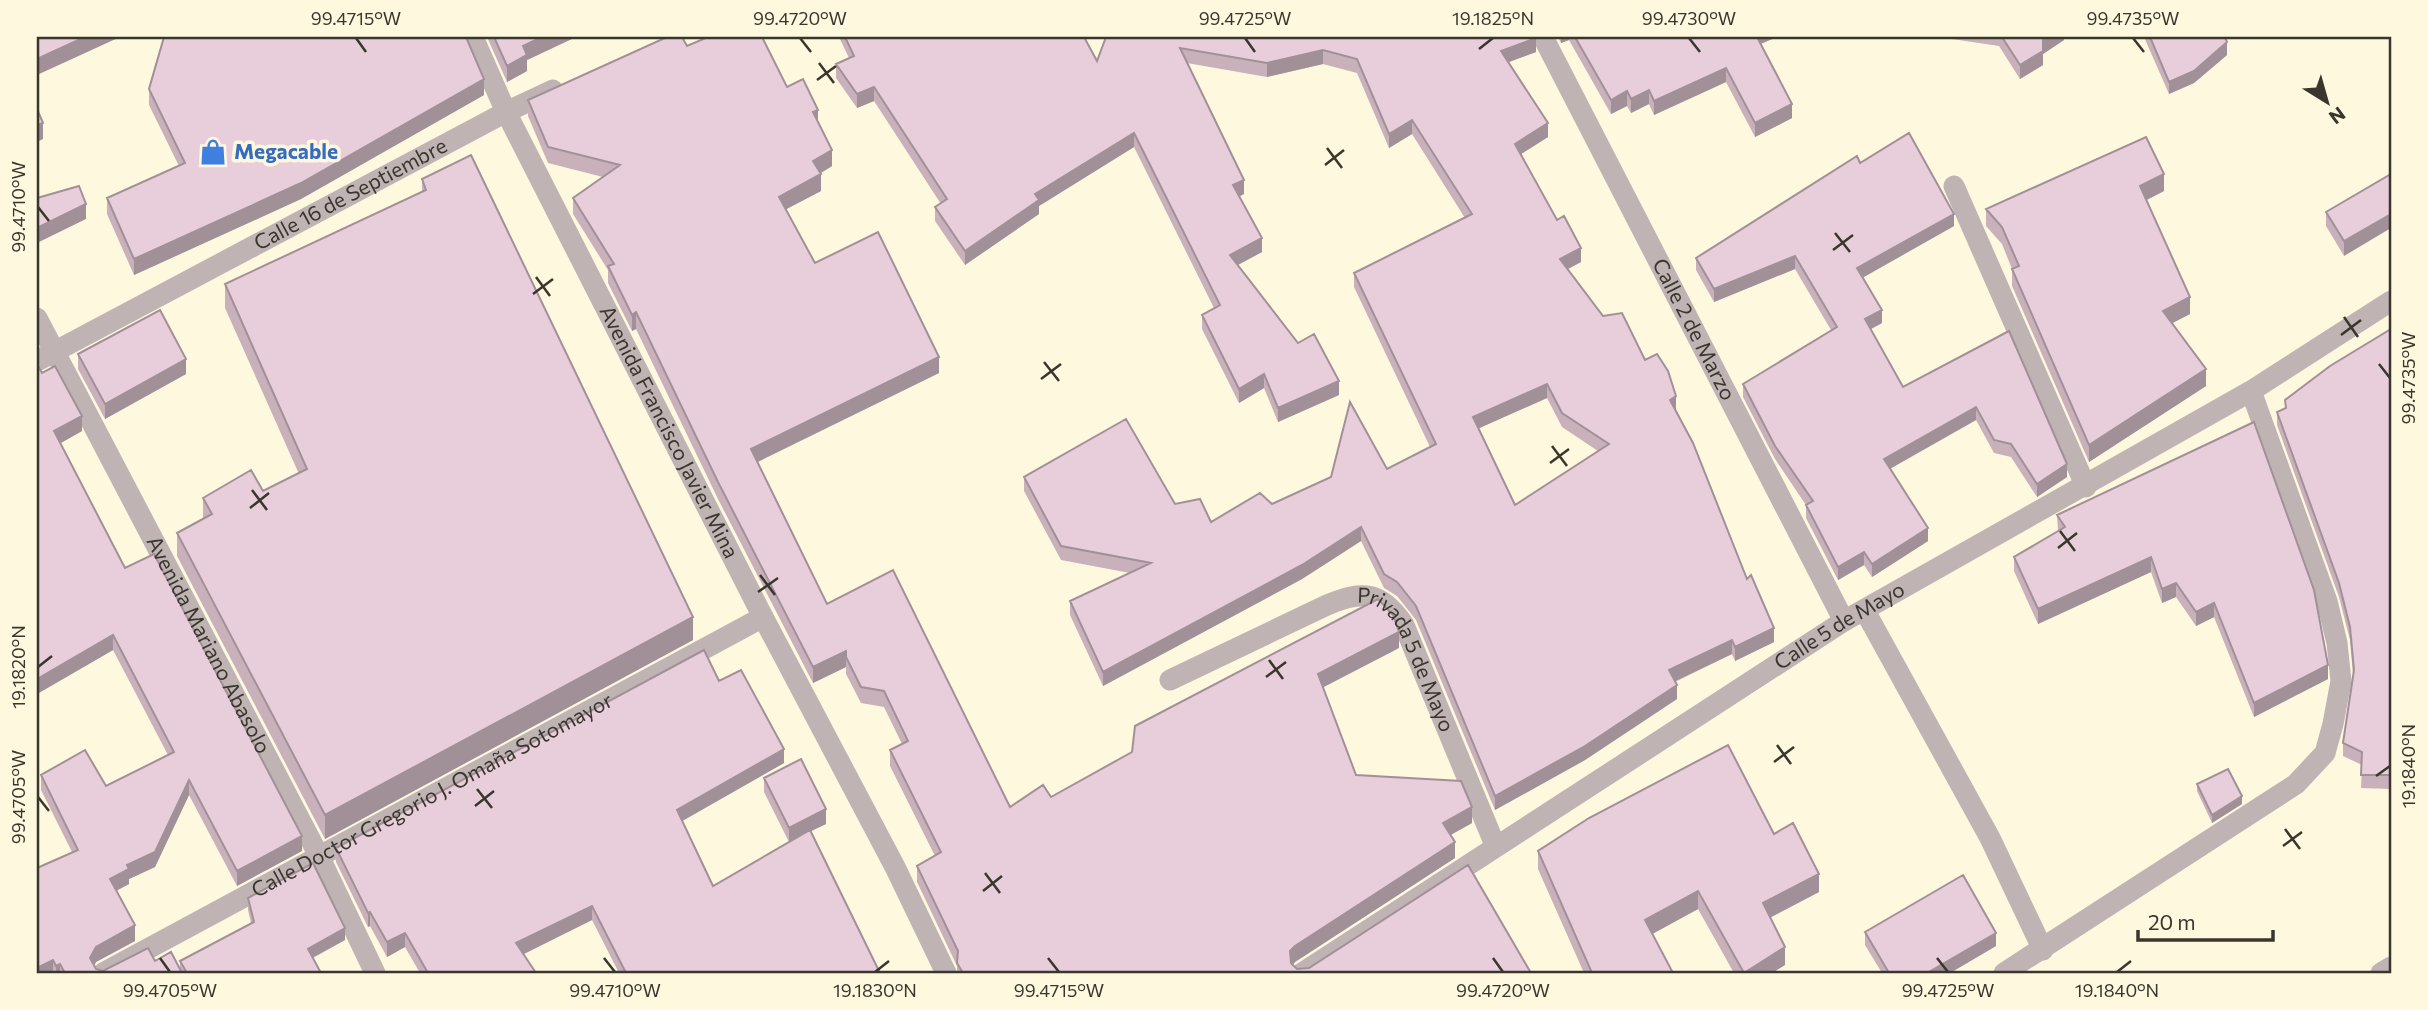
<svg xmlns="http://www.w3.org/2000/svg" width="2428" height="1010" font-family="Commissioner,sans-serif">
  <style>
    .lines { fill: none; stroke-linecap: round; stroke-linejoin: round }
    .minor { stroke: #c0b3b4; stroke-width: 21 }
    .wall { fill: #c8b1bb; fill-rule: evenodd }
    .shaded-wall { fill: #a29099 }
    .building { fill: #e8ceda; stroke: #a29099; stroke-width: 2; fill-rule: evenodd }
    .ticks { fill: none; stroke: #39372d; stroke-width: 2.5 }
    .labels { text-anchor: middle; stroke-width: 7; stroke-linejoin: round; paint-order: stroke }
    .shop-label { font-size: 21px; font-weight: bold; fill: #366cbe; stroke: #fef8df; text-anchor: start }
    .street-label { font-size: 21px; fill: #39372d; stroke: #fef8df }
    .neatline { fill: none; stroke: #39372d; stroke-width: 2.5 }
    .ticks-label { font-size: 18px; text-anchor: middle; fill: #39372d }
  </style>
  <rect width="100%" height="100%" fill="#fef8df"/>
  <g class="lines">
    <!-- minor -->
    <g class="minor">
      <path id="s1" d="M473,37L506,112L763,617L895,867L946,973"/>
      <path id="s2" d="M1543,37L1844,621"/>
      <path d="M1954,186L2086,487"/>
      <path id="s3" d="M37,318L319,856L375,973"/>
      <path id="s4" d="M37,361L506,112L553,90"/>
      <path d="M1865,611L1990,838L2043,950"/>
      <path id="s5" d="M1170,680L1327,605C1363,590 1381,591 1404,625L1495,845"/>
      <path id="s6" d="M103,973L763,617"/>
      <path id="s7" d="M1302,973L1844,621L2251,391L2391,301"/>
      <path d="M2004,973L2296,784L2325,753L2333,724L2341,681L2337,643L2327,601L2251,391"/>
      <path d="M2381,973L2391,967"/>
    </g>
  </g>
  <!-- wall -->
  <path class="wall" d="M487,37H576L527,60V71L507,82Z
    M839,37H1084L1097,61L1106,37L1536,52L1508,62L1548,137L1521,154L1581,262L1568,269L1603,316L1645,360L1676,410H1675L1774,642L1735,661L1732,654L1675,682L1677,699L1585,760L1495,810L1416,620L1397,596L1384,588L1361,541L1302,579L1103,686L1070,615V601L1130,573L1061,560L1024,491V477L1175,504L1211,522L1387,469L1430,447L1354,287V273L1465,218L1412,134L1389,148L1357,73L1323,64L1267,77L1187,63L1244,194L1239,197L1262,252L1238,265L1339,395L1278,422L1264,388L1239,403L1202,329V315L1214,308L1134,147L1039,206V214L965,265L935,221V207L941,204L874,101L857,108L836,78V64L849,58ZM1547,398L1562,427L1598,451L1515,505L1479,428Z
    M1558,37H1777L1761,44L1792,118L1755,137L1726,82L1654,115L1649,104L1631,113L1627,106L1611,114L1569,40L1561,43Z
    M1951,37H2064V40L2043,54V65L2020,79L1999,46L1952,39Z
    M2144,37H2225L2227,55L2194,83L2169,94Z
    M687,46L787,87L818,122L832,166L820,173L821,191L786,209L815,263L939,373L758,462L827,604L1010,807L1051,797L1399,648L1323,687L1356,775L1472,823L1451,835L1455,858L1295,962L1292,965L1297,969L1531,973H957V966L917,882V866L935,856L890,766V750L902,744L884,707L861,703L846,674V667L813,683L718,499L636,329L632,331L608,283V270L573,214V198L603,177L548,163L528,116V100Z
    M149,89L484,95L301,199L134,275L107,214V198L179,166L149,105Z
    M1860,163L1954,226L1863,277L1882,323L1871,329L1903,387L2009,331L2067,477L2037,497L2011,457L1994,453L1976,420L1890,469L1928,541L1872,577L1864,565L1838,580L1806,518V505L1775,459L1743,397V384L1831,330L1795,269L1714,302L1696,270V258Z
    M2391,174L2344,256L2326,226V212Z
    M422,179L693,640L325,839L177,556V533L203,519V498L263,491L299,474L225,308V284L422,192Z
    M2164,191L2147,200L2190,314L2172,323L2206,386L2089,462L2012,286V269L2002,244L1986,226V209Z
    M2391,329V789L2361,788L2362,765L2343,756V743L2353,675L2350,640L2339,597L2277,425V412L2285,408V400Z
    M78,354L186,374L105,419L78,369Z
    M37,364L42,373L82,431L60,443L125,568L302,851L237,886L189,795L155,867L129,879V884L116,891L135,941L96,962L94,966L96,969L103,971L155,961L180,969V961L251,923L248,910V898L345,940L313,958L321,973H37L72,852L41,790V775L106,786L168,755L113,650L37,694Z
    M2254,422L2328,679L2254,717L2214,617L2196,626L2176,597L2162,603L2151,572L2038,624L2014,571V557L2058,531L2057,515Z
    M719,681L784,763L682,821L713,886L789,842L764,792V778L826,824L810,831L880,973H619L592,920L523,954L536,973H420L405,947L387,957L370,926L368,927L336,862V848Z
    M2197,784L2242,804L2212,823L2197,791Z
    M1774,834L1819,892L1770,918L1785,965L1772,973H1734L1698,909L1652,934L1673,973H1584L1538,869V851Z
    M1865,932L1996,946L1950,973H1882L1865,945Z"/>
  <!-- shaded-wall -->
  <path class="shaded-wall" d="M85,37H120L37,75V59Z
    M542,37H576L527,60V71L507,82V66L523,46Z
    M1561,37H1569V40L1561,43Z
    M1755,37H1777L1755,46Z
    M2048,37H2064V40L2043,54V65L2020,79V65L2043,40Z
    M1536,38V52L1501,65V51Z
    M2227,42V55L2194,83L2169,94V82Z
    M1323,50V64L1267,77V63Z
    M1726,68V82L1654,115V101Z
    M484,79V95L301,199L134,275V259Z
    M874,87V101L857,108V94Z
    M1649,90V104L1631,113V99Z
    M1627,91V106L1611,114V100Z
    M1792,104V118L1755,137V123Z
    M818,110V126L813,112Z
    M1412,120V134L1389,148V134Z
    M43,123V139L37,142V125Z
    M1548,123V137L1515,158V144Z
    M1134,133V147L1039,206V214L965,265V251L1035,194Z
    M832,150V166L813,178V161Z
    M821,174V191L779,213V197Z
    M2164,174V191L2140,203V186Z
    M1244,180V194L1233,199V185Z
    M86,204V219L37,243V228Z
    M1954,214V226L1857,281V268Z
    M2391,214V228L2344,256V241Z
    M1262,238V252L1230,269V255Z
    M1581,248V262L1560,273V259Z
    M1795,256V269L1714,302V289Z
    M2190,297V314L2163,328V311Z
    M1882,310V323L1865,332V319Z
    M636,312V329L632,331V315Z
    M939,357V373L751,465V449Z
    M186,359V374L105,419V404Z
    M2206,369V386L2089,462V445Z
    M1264,374V388L1239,403V389Z
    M1339,381V395L1278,422V408Z
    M1547,384V398L1473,431V417Z
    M1676,396V410L1670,414V400Z
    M1976,407V420L1884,472V459Z
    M82,416V431L54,447V431Z
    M2067,464V477L2037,497V484Z
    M1361,527V541L1302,579L1103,686V672Z
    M1928,528V541L1872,577V564Z
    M1864,552V565L1838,580V567Z
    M2151,557V572L2038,624V609Z
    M2176,583V597L2162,603V589Z
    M2214,603V617L2196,626V612Z
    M693,617V640L325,839V815Z
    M1774,628V642L1735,661V647Z
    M1399,632V648L1318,690V674Z
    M113,635V650L37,694V679Z
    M1732,640V654L1669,684V670Z
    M846,651V667L813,683V667Z
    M2328,665V679L2254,717V703Z
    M1677,685V699L1585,760L1495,810V796Z
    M784,749V763L677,824V810Z
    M189,780V795L155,867L129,879V884L110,894V879L127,865Z
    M2242,796V804L2212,823V815Z
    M1472,807V823L1443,839V823Z
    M826,809V824L789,842V828Z
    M302,836V851L237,886V871Z
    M1455,842V858L1295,962L1290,968V951L1295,946Z
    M1819,874V892L1763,921V903Z
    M1698,891V909L1645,938V920Z
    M592,906V920L516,958V943Z
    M370,912V926L368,927V913Z
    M135,925V941L96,962L90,973V958L96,947Z
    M345,928V940L308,960V949Z
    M405,933V947L387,957V942Z
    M1996,933V946L1950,973H1927Z
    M1785,947V965L1772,973H1745Z
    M53,960V973H37V968Z
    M60,964V973H56V966Z"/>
  <!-- building -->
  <path class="building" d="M37,37H85L37,59Z
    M164,37H466L484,79L301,183L134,259L107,198L185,163L149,89Z
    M494,37H542L523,46L527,55L507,66Z
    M667,37H682L687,46L708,37H762L787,87L803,79L818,110L813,112L832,150L813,161L821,174L779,197L815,263L878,232L939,357L751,449L827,604L893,570L1010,807L1043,785L1051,797L1132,752L1135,726L1378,599L1393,615L1399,632L1318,674L1356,775L1461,781L1472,807L1443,823L1455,842L1295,946L1290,951L1291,963L1297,969L1309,968L1468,865L1531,973H963L957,963L958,951L917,866L941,852L890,750L908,741L884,691L861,687L846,657V651L813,667L718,482L636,312L632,315L608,266L614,264L573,198L620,165L548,147L528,100Z
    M845,37H1084L1097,61L1106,37H1535L1536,38L1501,51L1548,123L1515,144L1557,220L1564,216L1581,248L1560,259L1603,316L1622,313L1645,360L1657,354L1668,371L1676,396L1670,400L1693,443L1747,579L1751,575L1774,628L1735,647L1732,640L1669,670L1677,685L1585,746L1495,796L1416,606L1397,582L1384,574L1361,527L1302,565L1103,672L1070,601L1151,563L1061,546L1024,477L1126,419L1175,504L1200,499L1211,522L1260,493L1272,504L1331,477L1350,402L1387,469L1436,444L1354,273L1472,214L1412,120L1389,134L1357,59L1323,50L1267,63L1180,48L1244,180L1233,185L1262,238L1230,255L1298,343L1314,334L1339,381L1278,408L1264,374L1239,389L1202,315L1220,305L1134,133L1035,194L1039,200L965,251L935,207L947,199L874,87L857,94L836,64L854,56ZM1547,384L1562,413L1609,444L1515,505L1473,417Z
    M1575,37H1757L1792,104L1755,123L1726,68L1654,101L1649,90L1631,99L1627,91L1611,100Z
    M2002,37H2048L2043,40V51L2020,65Z
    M2150,37H2225L2227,42L2194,71L2169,82Z
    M37,109L43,123L37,125Z
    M1909,133L1954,214L1857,268L1882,310L1865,319L1903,387L2009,331L2067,464L2037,484L2011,444L1994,440L1976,407L1884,459L1928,528L1872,564L1864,552L1838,567L1806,505L1813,501L1775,446L1743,384L1837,327L1795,256L1714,289L1696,258L1857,156L1860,163Z
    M2146,137L2164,174L2140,186L2190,297L2163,311L2206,369L2089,445L2012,269L2019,266L2002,227L1986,209Z
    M471,155L693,617L325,815L177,533L212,514L203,498L251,470L263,491L307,469L225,284L426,190L422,179Z
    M2391,174V214L2344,241L2326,212Z
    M79,186L86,204L37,228V198Z
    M160,310L186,359L105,404L78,354Z
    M2391,329V775H2361L2362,752L2343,743L2354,670L2350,627L2339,583L2277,412L2286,408L2285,400L2330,366Z
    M37,364L42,373L55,366L82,416L54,431L125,568L154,554L302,836L237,871L189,780L155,852L127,865L129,869L110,879L135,925L96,947L90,958L96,969L103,971L148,948L155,961L171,952L182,973H65L60,964L56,966L53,960L37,968V868L78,850L41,775L85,750L106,786L174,752L113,635L37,679Z
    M2254,422L2314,590L2328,665L2254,703L2214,603L2196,612L2176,583L2162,589L2151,557L2038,609L2014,557L2065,527L2057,515Z
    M704,650L719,681L741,670L784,749L677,810L713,886L810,830L880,973H626L592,906L516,943L536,973H428L405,933L387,942L370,912L368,913L336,848Z
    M1728,745L1774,834L1793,823L1819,874L1763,903L1785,947L1744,973L1698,891L1645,920L1673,973H1592L1538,851L1589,818Z
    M801,759L826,809L789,828L764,778Z
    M2228,769L2242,796L2212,815L2197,784Z
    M313,863L345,928L308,949L321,973H187L180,961L254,922L248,898Z
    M1963,875L1996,933L1927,973H1889L1865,932Z"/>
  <!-- ticks -->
  <path class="ticks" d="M356,38L366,52M800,38L811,52M1245,38L1255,52M1689,38L1700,52M2133,38L2144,52M1479,49L1493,38M819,63L834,83M817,80L836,66M1327,148L1342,168M1325,165L1344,150M38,207L49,221M1835,233L1850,252M1833,250L1853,235M536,277L550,296M533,294L553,279M2344,317L2358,337M2341,335L2361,320M1044,362L1059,381M2379,364L2390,378M1041,379L1061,364M1552,446L1567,466M1550,463L1569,449M252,490L267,510M250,508L269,493M2060,531L2075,551M2058,548L2077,533M760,575L775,595M758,592L778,578M1269,660L1283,679M38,667L52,656M1266,677L1286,662M1777,745L1791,764M1774,762L1794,747M2376,776L2390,766M477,789L492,808M38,797L49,811M475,806L494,791M2285,829L2300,849M2283,846L2302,832M985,873L1000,893M983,891L1002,876M160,958L170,972M604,958L615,972M1048,958L1059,972M1493,958L1503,972M1937,958L1948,972M875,972L889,961M2117,972L2131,961"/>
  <!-- icons -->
  <defs>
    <g id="shop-bare" transform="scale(2.1)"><path d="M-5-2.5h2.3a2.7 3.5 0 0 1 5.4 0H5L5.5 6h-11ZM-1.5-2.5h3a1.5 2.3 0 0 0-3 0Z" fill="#3f7fe0" stroke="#fef8df" stroke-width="2.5" paint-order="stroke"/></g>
  </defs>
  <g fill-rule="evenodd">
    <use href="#shop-bare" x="213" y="152"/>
  </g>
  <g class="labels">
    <!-- shop labels -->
    <g class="shop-label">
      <text x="234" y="159">Megacable</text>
    </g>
    <!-- street labels -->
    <g class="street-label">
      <text dy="7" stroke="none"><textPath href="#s4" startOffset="355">Calle 16 de Septiembre</textPath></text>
      <text dy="7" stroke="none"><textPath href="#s2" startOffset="329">Calle 2 de Marzo</textPath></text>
      <text dy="7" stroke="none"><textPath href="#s1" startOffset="441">Avenida Francisco Javier Mina</textPath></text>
      <text dy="7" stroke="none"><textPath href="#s7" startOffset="640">Calle 5 de Mayo</textPath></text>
      <text dy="7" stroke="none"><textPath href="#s3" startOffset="369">Avenida Mariano Abasolo</textPath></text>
      <text dy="7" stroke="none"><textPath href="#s5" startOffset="292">Privada 5 de Mayo</textPath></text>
      <text dy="7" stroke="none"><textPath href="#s6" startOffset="374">Calle Doctor Gregorio J. Omaña Sotomayor</textPath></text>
    </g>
  </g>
  <!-- border -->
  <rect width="2428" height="1010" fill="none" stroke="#fef8df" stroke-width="77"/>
  <!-- north arrow -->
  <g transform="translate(2327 102) rotate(143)" stroke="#fef8df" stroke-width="5" paint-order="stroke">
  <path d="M0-5L12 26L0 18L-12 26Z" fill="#39372d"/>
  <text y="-10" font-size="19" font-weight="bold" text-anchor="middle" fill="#39372d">N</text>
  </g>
  <!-- scale -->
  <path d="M2138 930v10h135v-10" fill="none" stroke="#39372d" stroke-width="3.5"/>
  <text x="2148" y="930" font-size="21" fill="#39372d" stroke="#fef8df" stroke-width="5" paint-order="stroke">20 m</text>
  <rect x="38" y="38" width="2352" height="934" class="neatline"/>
  <g class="ticks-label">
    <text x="356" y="25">99.4715°W</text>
    <text x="800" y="25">99.4720°W</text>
    <text x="1245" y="25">99.4725°W</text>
    <text x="1493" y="25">19.1825°N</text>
    <text x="1689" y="25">99.4730°W</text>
    <text x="2133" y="25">99.4735°W</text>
    <text transform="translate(19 207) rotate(-90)" y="6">99.4710°W</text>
    <text transform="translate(2409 378) rotate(-90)" y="6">99.4735°W</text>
    <text transform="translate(19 667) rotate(-90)" y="6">19.1820°N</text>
    <text transform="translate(2409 766) rotate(-90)" y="6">19.1840°N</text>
    <text transform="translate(19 797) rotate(-90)" y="6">99.4705°W</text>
    <text x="170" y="997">99.4705°W</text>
    <text x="615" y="997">99.4710°W</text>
    <text x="875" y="997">19.1830°N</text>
    <text x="1059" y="997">99.4715°W</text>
    <text x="1503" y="997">99.4720°W</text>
    <text x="1948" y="997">99.4725°W</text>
    <text x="2117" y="997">19.1840°N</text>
  </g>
</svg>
